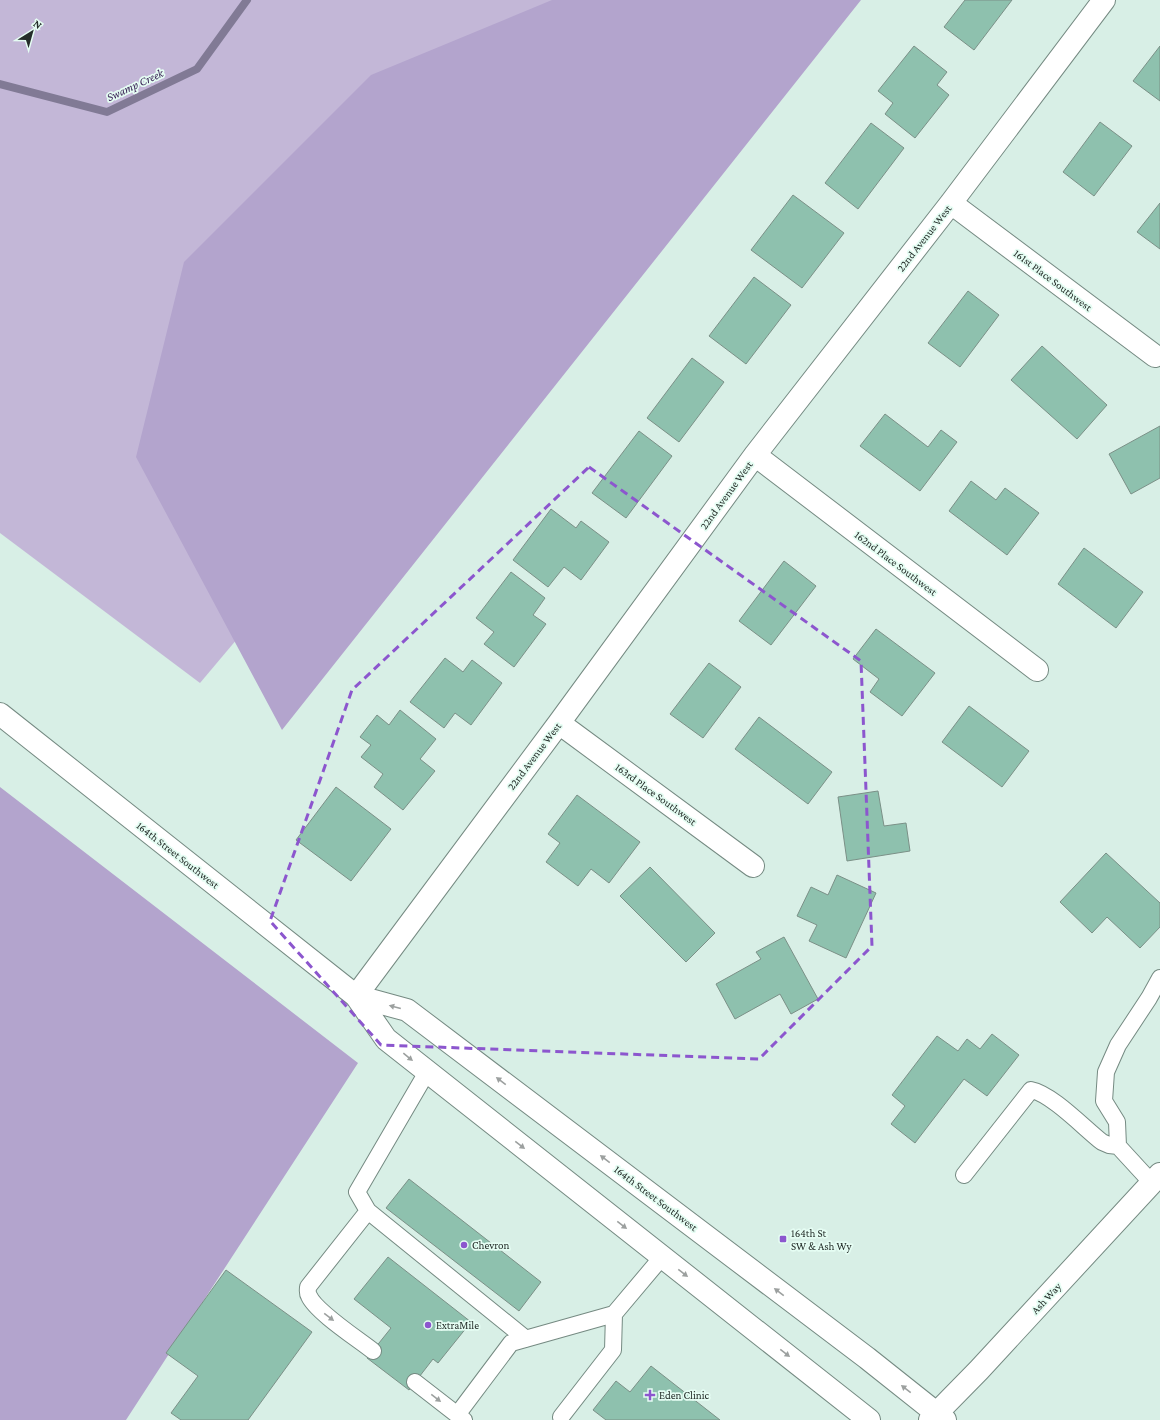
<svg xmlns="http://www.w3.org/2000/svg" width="1160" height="1420" font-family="'Crimson Pro',serif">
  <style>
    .green { fill: #c3b7d7 }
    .forest { fill: #b3a4cd }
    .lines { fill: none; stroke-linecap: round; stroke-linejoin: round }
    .stream { stroke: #817a95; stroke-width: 8 }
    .building { fill: #8ec1ae; stroke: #7b9087 }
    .service-casing { stroke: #758a82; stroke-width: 18 }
    .minor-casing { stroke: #758a82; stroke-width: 24 }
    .tertiary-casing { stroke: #758a82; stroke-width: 24 }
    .secondary-casing { stroke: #758a82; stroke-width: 24 }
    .service { stroke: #fff; stroke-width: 16 }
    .minor { stroke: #fff; stroke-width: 22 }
    .tertiary { stroke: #fff; stroke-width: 22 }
    .secondary { stroke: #fff; stroke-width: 22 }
    .oneway { fill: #9ca09f }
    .marked { fill: none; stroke: #8c56ce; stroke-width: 3; stroke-dasharray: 8 5; stroke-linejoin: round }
    .poi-dot { fill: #8c56ce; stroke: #e5fdf3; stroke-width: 1.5 }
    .labels { text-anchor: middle; stroke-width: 3.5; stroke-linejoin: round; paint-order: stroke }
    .street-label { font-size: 11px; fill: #242d29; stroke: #e5fdf3 }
    .poi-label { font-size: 11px; fill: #242d29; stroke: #e5fdf3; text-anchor: start }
    .water-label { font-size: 12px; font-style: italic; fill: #392255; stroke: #e5fdf3 }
  </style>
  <rect width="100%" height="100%" fill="#d8efe6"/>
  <!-- green -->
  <path class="green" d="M0,0H775L200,683L0,533Z"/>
  <!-- forest -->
  <path class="forest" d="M552,0H861L282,730L136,457L184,262L371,75Z
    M0,787L358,1063L126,1420H0Z"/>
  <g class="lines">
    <!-- stream -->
    <path class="stream" d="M0,84L107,112L197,69L247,0"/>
  </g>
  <!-- building -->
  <path class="building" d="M965,0H1012L974,50L944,27Z
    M914,46L947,72L937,85L949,95L915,138L885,114L893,103L878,91Z
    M1160,46V101L1133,81Z
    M1100,122L1132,146L1094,196L1063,172Z
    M871,123L904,148L858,209L825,183Z
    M793,195L844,233L802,288L751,250Z
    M1160,203V249L1137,232Z
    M754,277L791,305L746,364L709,336Z
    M968,291L999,315L960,367L928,343Z
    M1042,346L1107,405L1077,439L1011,380Z
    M692,358L724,382L679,442L647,418Z
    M885,414L928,447L941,430L957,442L920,491L860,446Z
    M1160,426V478L1131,494L1109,454Z
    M639,431L672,456L626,518L592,493Z
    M971,481L996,500L1005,488L1039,513L1007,555L949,511Z
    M551,509L576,528L581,521L609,542L581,580L564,567L548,587L513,560Z
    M1084,548L1143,592L1116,628L1058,584Z
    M784,561L816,586L771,645L739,621Z
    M511,572L545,598L533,615L546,624L514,667L484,644L494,632L476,618Z
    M876,629L935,673L902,716L870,692L879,679L853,659Z
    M445,658L463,672L472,660L502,683L471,725L455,713L444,728L410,702Z
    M709,663L741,687L703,738L670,714Z
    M969,706L1029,751L1002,787L942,742Z
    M400,710L436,739L420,759L435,771L403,810L374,787L383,774L361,757L371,745L360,737L377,715L389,725Z
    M759,717L832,772L808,804L735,749Z
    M336,787L391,829L351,881L296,840Z
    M878,791L884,826L906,823L910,851L847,861L838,797Z
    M577,795L640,842L609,883L591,869L578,886L546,862L560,843L548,834Z
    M1106,853L1160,903V927L1140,948L1107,917L1092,933L1060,902Z
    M650,867L715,933L686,962L620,896Z
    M837,875L876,893L846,958L809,941L817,925L797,916L811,887L828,895Z
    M784,937L818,999L791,1014L780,994L735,1019L716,984L761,959L756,952Z
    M992,1034L1019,1055L987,1096L964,1079L915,1143L891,1124L905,1106L892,1095L937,1036L958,1051L967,1039L980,1049Z
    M409,1179L541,1282L519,1311L386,1208Z
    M388,1257L471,1322L438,1363L433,1359L409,1390L367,1358L391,1328L354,1299Z
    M226,1270L312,1332L248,1420H181L171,1413L198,1376L166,1353Z
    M651,1366L720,1420H606L593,1410L616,1381L630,1392Z"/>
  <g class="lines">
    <!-- service casing -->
    <g class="service-casing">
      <path id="service" d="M1118,1146L1117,1122L1104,1101L1106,1072L1118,1045L1149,998L1160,978
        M964,1175L1031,1090C1052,1094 1084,1128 1102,1142L1109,1145L1118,1146L1152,1183
        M368,1211L526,1339
        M373,1351C358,1339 316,1312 309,1296C307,1293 308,1290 308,1287L368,1211L357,1192L427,1072
        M415,1382L464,1420
        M457,1415L511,1343L614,1314L662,1257
        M561,1417L613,1350L614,1314"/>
    </g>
    <!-- minor casing -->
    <g class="minor-casing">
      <path id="minor" d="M951,203L1155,356
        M755,455L1037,670
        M559,723L753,866
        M356,996L559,723L755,455L951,203L1104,0"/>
    </g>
    <!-- tertiary casing -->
    <g class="tertiary-casing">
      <path id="tertiary" d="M930,1420L979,1370L1160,1174"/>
    </g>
    <!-- secondary casing -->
    <g class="secondary-casing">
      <path id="secondary" d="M0,714L356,996L386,1039L869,1420
        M356,996L407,1010L867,1358L945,1420"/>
    </g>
    <!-- service -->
    <use href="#service" class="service"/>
    <!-- minor -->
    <use href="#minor" class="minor"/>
    <!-- tertiary -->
    <use href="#tertiary" class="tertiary"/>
    <!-- secondary -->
    <use href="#secondary" class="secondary"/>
  </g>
  <!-- one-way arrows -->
  <defs><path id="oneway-solid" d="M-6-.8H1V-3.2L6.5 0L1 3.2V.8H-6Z"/></defs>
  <g class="oneway">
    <use href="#oneway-solid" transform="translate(395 1007) rotate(-165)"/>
    <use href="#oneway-solid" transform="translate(408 1057) rotate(39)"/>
    <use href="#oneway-solid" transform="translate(501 1081) rotate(-143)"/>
    <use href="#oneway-solid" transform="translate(520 1145) rotate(38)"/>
    <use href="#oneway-solid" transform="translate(605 1159) rotate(-143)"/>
    <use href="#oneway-solid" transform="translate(622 1225) rotate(38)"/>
    <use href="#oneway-solid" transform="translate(683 1273) rotate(38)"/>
    <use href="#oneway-solid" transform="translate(779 1292) rotate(-143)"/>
    <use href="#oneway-solid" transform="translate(329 1317) rotate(37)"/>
    <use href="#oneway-solid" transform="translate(785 1353) rotate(38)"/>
    <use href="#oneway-solid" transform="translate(906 1389) rotate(-142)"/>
    <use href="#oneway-solid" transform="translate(436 1398) rotate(38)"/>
  </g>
  <!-- marked area -->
  <path class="marked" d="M589,467L861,661L872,946L759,1059L381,1045L270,921L352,690Z"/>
  <!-- markers -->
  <g class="poi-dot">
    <rect x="779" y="1235" width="8" height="8" rx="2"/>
    <circle cx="464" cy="1245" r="4"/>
    <circle cx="428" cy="1325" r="4"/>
    <path d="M648 1389h4v4h4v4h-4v4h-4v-4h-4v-4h4z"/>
  </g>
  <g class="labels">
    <!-- street labels -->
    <g class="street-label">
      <text transform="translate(924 238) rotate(-52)" y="4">22nd Avenue West</text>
      <text transform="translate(1053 280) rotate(37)" y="4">161st Place Southwest</text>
      <text transform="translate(726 495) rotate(-54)" y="4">22nd Avenue West</text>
      <text transform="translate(896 563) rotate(37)" y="4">162nd Place Southwest</text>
      <text transform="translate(534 756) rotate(-53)" y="4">22nd Avenue West</text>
      <text transform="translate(656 794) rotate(36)" y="4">163rd Place Southwest</text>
      <text transform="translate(178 855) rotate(38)" y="4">164th Street Southwest</text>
      <text transform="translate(656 1198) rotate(37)" y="4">164th Street Southwest</text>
      <text transform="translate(1046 1298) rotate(-47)" y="4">Ash Way</text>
    </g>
    <!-- poi labels -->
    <g class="poi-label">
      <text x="791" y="1237">164th St<tspan x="791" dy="13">SW &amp; Ash Wy</tspan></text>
      <text x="472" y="1249">Chevron</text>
      <text x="436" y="1329">ExtraMile</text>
      <text x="659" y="1399">Eden Clinic</text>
    </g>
    <!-- water labels -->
    <g class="water-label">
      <text transform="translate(135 85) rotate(-25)" y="4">Swamp Creek</text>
    </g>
  </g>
  <!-- north arrow -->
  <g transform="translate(32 32) rotate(37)" stroke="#e5fdf3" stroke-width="3" paint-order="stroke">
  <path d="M0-3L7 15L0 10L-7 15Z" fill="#242d29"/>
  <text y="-6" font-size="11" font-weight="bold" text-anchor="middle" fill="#242d29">N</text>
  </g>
</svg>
